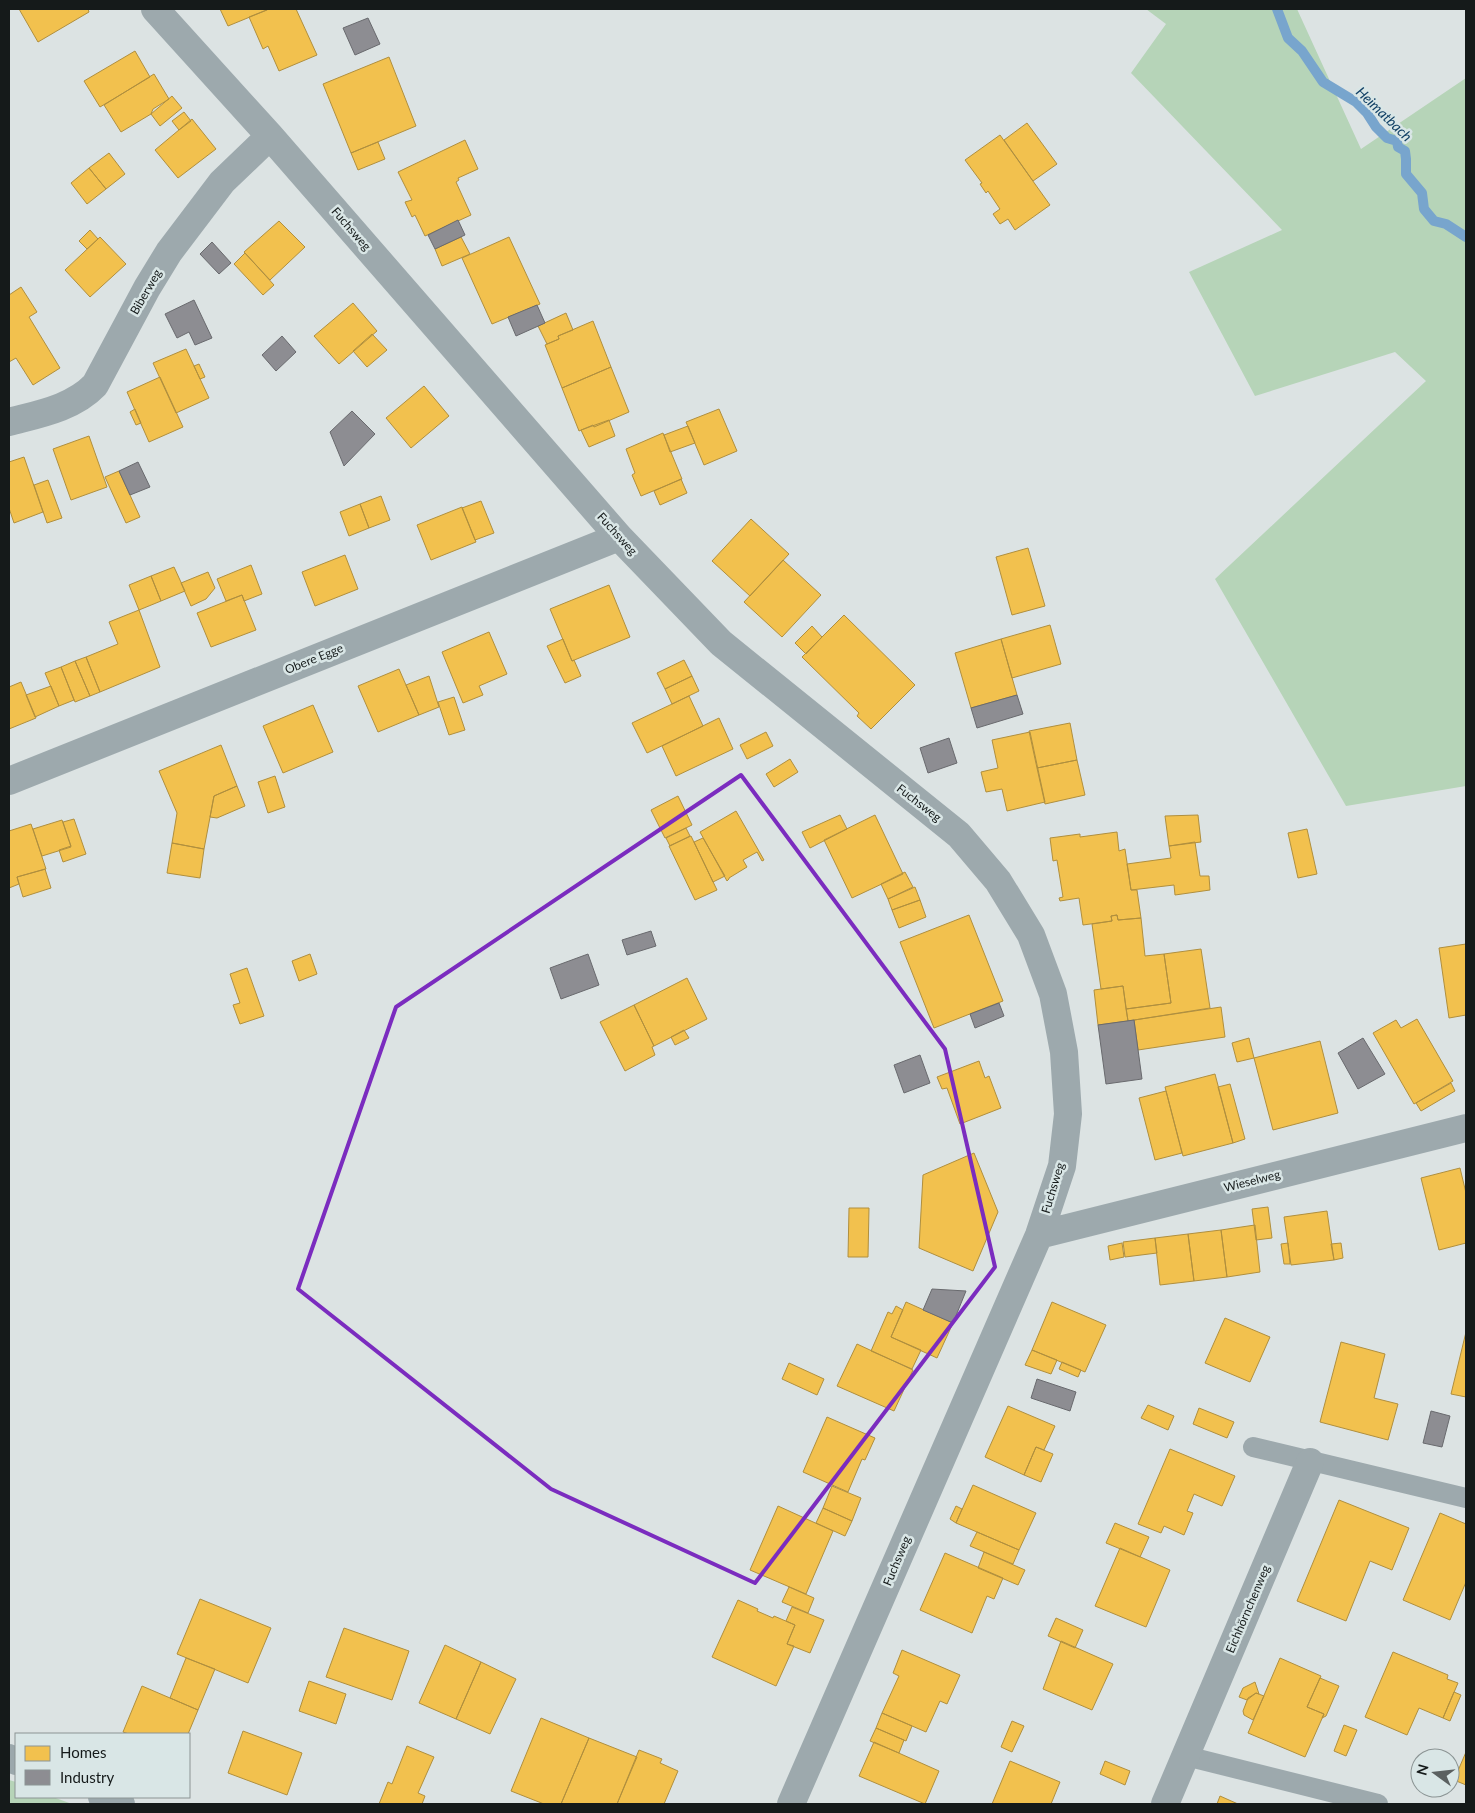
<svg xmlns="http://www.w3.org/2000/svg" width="1475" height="1813" font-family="Lato,sans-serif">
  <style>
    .green { fill: #b6d4b8 }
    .homes { fill: #f2c14e; stroke: #b08f3e }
    .industry { fill: #8d8d92; stroke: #696a6e }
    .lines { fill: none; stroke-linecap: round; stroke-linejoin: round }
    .stream { stroke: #78a5cd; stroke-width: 10 }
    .service { stroke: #9da9ad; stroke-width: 20 }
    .minor { stroke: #9da9ad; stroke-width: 28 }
    .secondary { stroke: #9ba8ac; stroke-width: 28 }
    .marked { fill: none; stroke: #7b2cbf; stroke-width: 4; stroke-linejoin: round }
    .labels { text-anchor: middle; stroke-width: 5; stroke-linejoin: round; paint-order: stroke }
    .street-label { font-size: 12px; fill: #151a1a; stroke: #d9e6e6 }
    .water-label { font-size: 14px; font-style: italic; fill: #114065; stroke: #d9e6e6 }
  </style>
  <rect width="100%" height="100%" fill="#dce3e3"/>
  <!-- green -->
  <path class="green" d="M1146,9H1297L1361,149L1466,78V786L1346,806L1215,579L1426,381L1395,352L1255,396L1189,272L1282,230L1131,73L1166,24Z
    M9,1780L16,1782V1797H53L72,1804H9Z"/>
  <!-- homes -->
  <path class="homes" d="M19,9H88L89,12L38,42Z
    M220,9H267V10L228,26Z
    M269,9H296L317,55L279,71L268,46L263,49L249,17Z
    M135,51L150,77L100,107L84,81Z
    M389,57L416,126L351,153L323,84Z
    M154,74L169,99L153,109L151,114L121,132L104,105Z
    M172,96L182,108L160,126L151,114Z
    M184,112L191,121L179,130L172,121Z
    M192,119L216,149L178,178L155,150Z
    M1027,123L1057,164L1033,181L1004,140Z
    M1000,135L1050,205L1015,230L1008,219L1000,224L993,214L1000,209L988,191L986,193L980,184L982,183L965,160Z
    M465,140L478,169L458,178L459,180L456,182L471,215L425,236L415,215L412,217L405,202L412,200L398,172Z
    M378,142L385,159L358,170L351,153Z
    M109,153L125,174L106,189L89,168Z
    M89,168L106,189L87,204L71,183Z
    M279,221L305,247L270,280L244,252Z
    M90,230L98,239L87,249L79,241Z
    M100,237L126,264L90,297L65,270Z
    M461,237L470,254L442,266L435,249Z
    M509,237L540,304L492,324L462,258Z
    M245,253L274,285L263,295L234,264Z
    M21,287L37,312L29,317L60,368L33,385L16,358L9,362V295Z
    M353,303L377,331L339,364L314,336Z
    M566,313L573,330L558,336L559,339L547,344L538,326Z
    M593,321L611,367L562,388L545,345L559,339L558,336Z
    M372,334L387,350L367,367L353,351Z
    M186,349L209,398L176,413L153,363Z
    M199,364L205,377L200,379L194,366Z
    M611,367L629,412L594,427L593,425L579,431L562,388Z
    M160,377L183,427L149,442L127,392Z
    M424,386L449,416L411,448L386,418Z
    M135,409L141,423L136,425L130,412Z
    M719,409L737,451L704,465L686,422Z
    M609,420L615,436L589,447L581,430Z
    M688,426L695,443L670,452L664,435Z
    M663,433L682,479L641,496L632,475L635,473L626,449Z
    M89,436L107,487L71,500L53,449Z
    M24,457L43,512L14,523L9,508V462Z
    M119,471L140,517L126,523L105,477Z
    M681,479L687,493L660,505L654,491Z
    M48,480L62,518L47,523L34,485Z
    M381,496L390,520L369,528L360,504Z
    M481,501L494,533L475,540L462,508Z
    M360,504L369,528L349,536L340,512Z
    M462,507L476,542L431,560L417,525Z
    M751,519L789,554L750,596L712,561Z
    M1028,548L1045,606L1012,615L996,557Z
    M345,555L358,589L315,606L302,572Z
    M783,560L821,595L782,637L744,602Z
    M251,565L262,594L244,601L242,595L226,601L217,579Z
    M174,567L185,591L161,601L151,576Z
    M208,572L215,588L206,599L191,606L181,583Z
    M151,576L161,601L139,610L129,585Z
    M609,585L630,637L572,661L550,609Z
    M242,595L256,630L211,647L197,613Z
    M139,610L160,667L100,692L86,657L118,644L109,622Z
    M844,615L915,685L871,729L857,716L859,713L802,657Z
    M1050,625L1061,664L1012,678L1001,639Z
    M812,626L822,637L806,654L795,643Z
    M489,632L507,674L479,686L483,695L463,703L442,652Z
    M563,639L572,661L574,660L581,676L565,683L547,646Z
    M1001,639L1017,695L971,708L955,653Z
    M86,657L100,692L90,696L75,661Z
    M684,660L692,676L665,689L657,673Z
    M75,661L90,696L75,702L61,667Z
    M61,667L74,700L59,706L45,673Z
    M399,669L419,715L378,732L358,686Z
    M429,676L439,707L419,715L406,685Z
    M692,676L699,691L672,704L665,689Z
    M21,682L36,718L9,729V687Z
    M51,686L59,706L35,717L26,695Z
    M689,696L703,726L647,753L632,723Z
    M454,697L465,730L449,735L438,702Z
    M313,705L333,752L283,773L263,726Z
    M719,718L733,749L676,776L662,746Z
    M1070,723L1077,760L1037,768L1029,731Z
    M766,732L773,746L747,759L740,745Z
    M1030,732L1045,802L1007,811L1002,789L986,792L981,772L998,768L992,740Z
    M221,745L237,786L214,796L204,849L172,843L177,813L159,771Z
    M790,759L798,772L774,787L766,774Z
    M1077,760L1085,795L1045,804L1037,768Z
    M275,776L285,807L268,813L258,782Z
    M237,786L245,806L217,818L210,817L214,796Z
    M678,796L692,825L665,838L651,810Z
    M736,811L764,860L762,861L757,852L743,860L747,867L729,878V879L727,881L700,832Z
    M840,815L847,829L810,848L802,832Z
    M875,815L903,874L852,898L824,840Z
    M1198,815L1201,842L1169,846L1165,816Z
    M74,819L86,854L63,862L59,850L71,846L63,822Z
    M62,820L71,847L42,856L33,829Z
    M31,824L46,869L17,877L19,884L9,888V831Z
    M686,828L690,836L670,846L666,838Z
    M1307,829L1317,874L1298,878L1288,833Z
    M1117,832L1119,851L1125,849L1131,890H1137L1141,918L1118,920L1117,915L1111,916L1112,921L1083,925L1079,898L1060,901L1059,898L1063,897L1057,860L1053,861L1050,838L1080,834V837Z
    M691,836L717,890L695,900L669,846Z
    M703,838L725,876L713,882L694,842Z
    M1195,842L1200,876H1209L1210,890L1175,895L1174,885L1131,890L1127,864L1171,858L1169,846Z
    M172,843L204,849L200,878L167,873Z
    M45,869L51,888L23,897L17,877Z
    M905,872L913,887L888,899L881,884Z
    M915,887L920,900L892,910L888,899Z
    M920,900L926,917L899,928L892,910Z
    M969,915L1003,1001L934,1028L900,942Z
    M1117,915L1118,920L1141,918L1145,956L1164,954L1171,1003L1126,1009L1123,986L1101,989L1092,924L1112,921L1111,916Z
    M1466,944V1015L1449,1018L1439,948Z
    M1201,949L1210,1008L1128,1021L1126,1009L1171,1003L1164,954Z
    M310,954L317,974L299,981L292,961Z
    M247,968L264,1016L240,1024L233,1005L240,1003L230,974Z
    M687,978L707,1019L654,1046L634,1005Z
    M1123,986L1128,1021L1098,1025L1094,990Z
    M634,1005L654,1046L652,1047L655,1055L625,1071L600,1022Z
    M1221,1007L1225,1037L1138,1050L1134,1020Z
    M1417,1019L1453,1081L1414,1104L1373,1033L1396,1020L1401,1028Z
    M684,1030L689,1038L675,1045L671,1037Z
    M1249,1038L1254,1058L1237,1062L1232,1043Z
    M1320,1041L1338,1113L1273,1130L1254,1058Z
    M979,1061L985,1078L989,1076L1001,1108L960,1124L947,1088L942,1089L937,1077Z
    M1215,1074L1233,1143L1183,1156L1165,1087Z
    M1451,1083L1455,1091L1421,1111L1416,1103Z
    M1230,1084L1245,1139L1233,1143L1218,1087Z
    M1166,1091L1182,1153L1155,1160L1139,1098Z
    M974,1153L998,1212L973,1271L919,1248L923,1175Z
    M1460,1168L1466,1193V1243L1439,1250L1421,1178Z
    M1268,1207L1272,1238L1256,1240L1252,1209Z
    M849,1208H869L868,1257H848Z
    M1327,1211L1334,1260L1291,1265L1284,1217Z
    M1255,1225L1260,1272L1227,1277L1221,1230Z
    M1221,1230L1227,1277L1194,1281L1188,1234Z
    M1188,1234L1194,1281L1160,1285L1155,1238Z
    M1155,1238L1157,1253L1125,1257L1123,1242Z
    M1122,1243L1124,1257L1110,1260L1108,1246Z
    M1288,1243L1290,1264H1284L1281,1244Z
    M1341,1243L1343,1258L1334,1260L1331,1244Z
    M906,1302L953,1323L937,1358L891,1337Z
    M1052,1302L1106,1325L1085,1372L1032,1350Z
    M896,1306L903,1310L891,1337L921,1350L912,1369L871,1351L888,1312L892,1314Z
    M1225,1318L1270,1337L1250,1382L1205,1363Z
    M1466,1332V1397L1451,1394Z
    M1341,1342L1385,1354L1374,1398L1398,1404L1388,1440L1320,1422Z
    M857,1344L913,1370L894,1411L837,1386Z
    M1032,1350L1057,1360L1051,1374L1025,1365Z
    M1062,1362L1081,1370L1078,1377L1059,1369Z
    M789,1363L824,1379L817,1395L782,1379Z
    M1148,1405L1174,1416L1168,1430L1141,1418Z
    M1008,1406L1055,1426L1044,1450L1036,1447L1024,1475L985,1457Z
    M1199,1408L1234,1422L1227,1438L1193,1424Z
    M827,1417L875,1438L865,1460L862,1459L848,1492L803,1472Z
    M1036,1447L1053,1454L1041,1482L1024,1475Z
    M1170,1449L1235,1476L1222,1506L1194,1494L1187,1511L1193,1513L1184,1535L1164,1526L1161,1533L1138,1524Z
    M973,1485L1036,1513L1019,1550L956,1523Z
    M832,1486L861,1498L852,1521L823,1508Z
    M1339,1500L1409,1528L1392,1570L1370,1561L1346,1621L1297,1601Z
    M778,1506L833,1531L806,1594L750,1570Z
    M956,1506L962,1509L956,1523L950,1519Z
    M823,1508L852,1521L845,1536L816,1523Z
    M1440,1513L1466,1524V1582L1450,1620L1403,1600Z
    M1115,1523L1149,1537L1140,1557L1106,1543Z
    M977,1532L1019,1550L1013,1564L970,1546Z
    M1120,1548L1170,1570L1146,1627L1095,1606Z
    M984,1552L1025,1570L1018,1585L978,1568Z
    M945,1553L1003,1578L994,1599L987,1596L972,1633L920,1610Z
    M789,1587L814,1598L808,1613L782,1602Z
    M200,1599L271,1628L248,1683L177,1654Z
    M738,1600L758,1609L757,1611L773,1618L774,1616L795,1625L787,1644L794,1646L776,1686L712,1657Z
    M792,1607L824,1620L810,1653L787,1644L795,1625L786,1621Z
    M1056,1618L1083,1630L1075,1648L1048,1636Z
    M344,1628L409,1651L392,1700L326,1677Z
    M1061,1641L1113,1664L1092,1710L1043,1689Z
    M445,1645L481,1662L456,1719L419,1703Z
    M902,1650L960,1675L947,1704L940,1701L926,1732L882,1713L899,1676L893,1673Z
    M1393,1652L1448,1675L1447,1679L1458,1683L1443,1718L1419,1708L1407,1735L1365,1717Z
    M186,1658L215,1669L198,1710L170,1698Z
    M1280,1658L1321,1676L1307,1707L1324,1714L1305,1757L1248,1733Z
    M481,1662L516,1679L490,1734L456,1719Z
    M1320,1678L1339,1686L1326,1716L1322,1718L1324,1714L1307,1707Z
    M309,1681L346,1694L336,1724L299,1711Z
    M1255,1682L1259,1694L1256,1693L1247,1700L1239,1697L1243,1688Z
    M142,1686L198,1710L188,1734H129L123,1732Z
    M1454,1692L1461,1695L1450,1721L1443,1718Z
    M1256,1693L1264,1696L1253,1720L1244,1715L1243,1711L1248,1698Z
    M882,1713L912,1726L906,1741L876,1728Z
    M541,1718L589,1738L561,1804H544L511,1791Z
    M1012,1721L1024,1726L1012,1752L1001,1747Z
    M1344,1725L1357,1730L1346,1756L1334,1751Z
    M876,1728L904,1740L899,1753L870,1741Z
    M243,1731L302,1753L287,1795L228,1773Z
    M589,1738L637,1757L617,1804H561Z
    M874,1742L939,1771L925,1804L859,1776Z
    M407,1746L434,1757L418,1793L425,1796L422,1804H379L388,1782L392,1784Z
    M639,1750L662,1759L660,1763L678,1771L664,1804H617Z
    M1466,1752V1785L1454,1780Z
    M1010,1761L1060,1782L1051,1804H992Z
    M1105,1761L1130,1771L1125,1785L1100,1774Z
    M1220,1796L1238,1804H1217Z"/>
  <!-- industry -->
  <path class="industry" d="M368,18L380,44L355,55L343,28Z
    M458,220L465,235L435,249L428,235Z
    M212,242L231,263L219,274L200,254Z
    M194,300L212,338L195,345L189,332L177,338L165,314Z
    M537,305L545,323L516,336L508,317Z
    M282,336L296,352L276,371L262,355Z
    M352,411L375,434L344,466L330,432Z
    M138,462L150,487L130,495L119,471Z
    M1017,695L1023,714L977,728L971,708Z
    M949,738L957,763L928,773L920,748Z
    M651,931L656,946L627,955L622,940Z
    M588,954L599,985L561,999L550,968Z
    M999,1003L1004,1016L975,1028L970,1014Z
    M1134,1020L1142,1079L1106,1084L1098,1025Z
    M1363,1038L1385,1074L1358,1089L1338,1053Z
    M920,1055L930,1083L904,1093L894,1065Z
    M932,1289L966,1291L953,1323L923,1310Z
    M1037,1379L1076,1392L1070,1411L1031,1398Z
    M1431,1411L1450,1416L1442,1447L1423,1443Z"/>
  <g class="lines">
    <!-- stream -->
    <path class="stream" d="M1277,9L1288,38L1302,51L1323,82L1356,102L1367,113L1376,127L1387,138L1397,141L1398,147L1405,151L1406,159V174L1422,193L1424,209L1434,221L1446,224L1466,237"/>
    <!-- service -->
    <path class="service" d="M1253,1447L1466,1498
      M1186,1756L1378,1804"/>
    <!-- minor -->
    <path class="minor" d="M155,9L270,136L619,537L721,643L959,835L998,881L1031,935L1053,994L1064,1052L1068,1114L1062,1166L1039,1235L791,1804
      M9,422C39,414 73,408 95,385L147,288L169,252L222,182L270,136
      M9,781L619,537
      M1039,1235L1466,1128
      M1165,1804L1310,1462"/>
    <!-- secondary -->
    <path class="secondary" d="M9,1758L16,1761
      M102,1797L121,1804"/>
  </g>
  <!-- marked area -->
  <path class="marked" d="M741,775L945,1049L995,1267L755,1583L551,1489L298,1289L396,1007Z"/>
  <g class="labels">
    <!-- street labels -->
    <g class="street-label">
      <text transform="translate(351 229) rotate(49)" y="4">Fuchsweg</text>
      <text transform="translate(146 292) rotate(-60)" y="4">Biberweg</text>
      <text transform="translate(617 534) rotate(48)" y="4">Fuchsweg</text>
      <text transform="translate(314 659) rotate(-22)" y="4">Obere Egge</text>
      <text transform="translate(919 803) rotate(38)" y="4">Fuchsweg</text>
      <text transform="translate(1252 1181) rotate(-14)" y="4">Wieselweg</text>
      <text transform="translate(1053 1188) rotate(-73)" y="4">Fuchsweg</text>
      <text transform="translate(897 1561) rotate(-67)" y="4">Fuchsweg</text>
      <text transform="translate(1248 1609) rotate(-67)" y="4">Eichhörnchenweg</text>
    </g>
    <!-- water labels -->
    <g class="water-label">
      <text transform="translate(1384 114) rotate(44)" y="5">Heimatbach</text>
    </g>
  </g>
  <!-- border -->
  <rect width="1475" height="1813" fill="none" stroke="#151a1a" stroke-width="20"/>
  <!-- legend -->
  <rect x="15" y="1733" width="175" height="65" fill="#d9e6e6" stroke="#8b9494"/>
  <rect x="25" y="1746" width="25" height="15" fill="#f2c14e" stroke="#8b9494"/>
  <text x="60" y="1758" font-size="15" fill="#151a1a">Homes</text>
  <rect x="25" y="1770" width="25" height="15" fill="#8d8d92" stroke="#8b9494"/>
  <text x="60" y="1783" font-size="15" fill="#151a1a">Industry</text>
  <!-- north arrow -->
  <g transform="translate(1435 1773) rotate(285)"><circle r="24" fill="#d9e6e6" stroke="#8b9494"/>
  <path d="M0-4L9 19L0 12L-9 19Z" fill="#5b6060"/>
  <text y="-8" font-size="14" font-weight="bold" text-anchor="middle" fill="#151a1a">N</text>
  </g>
</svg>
